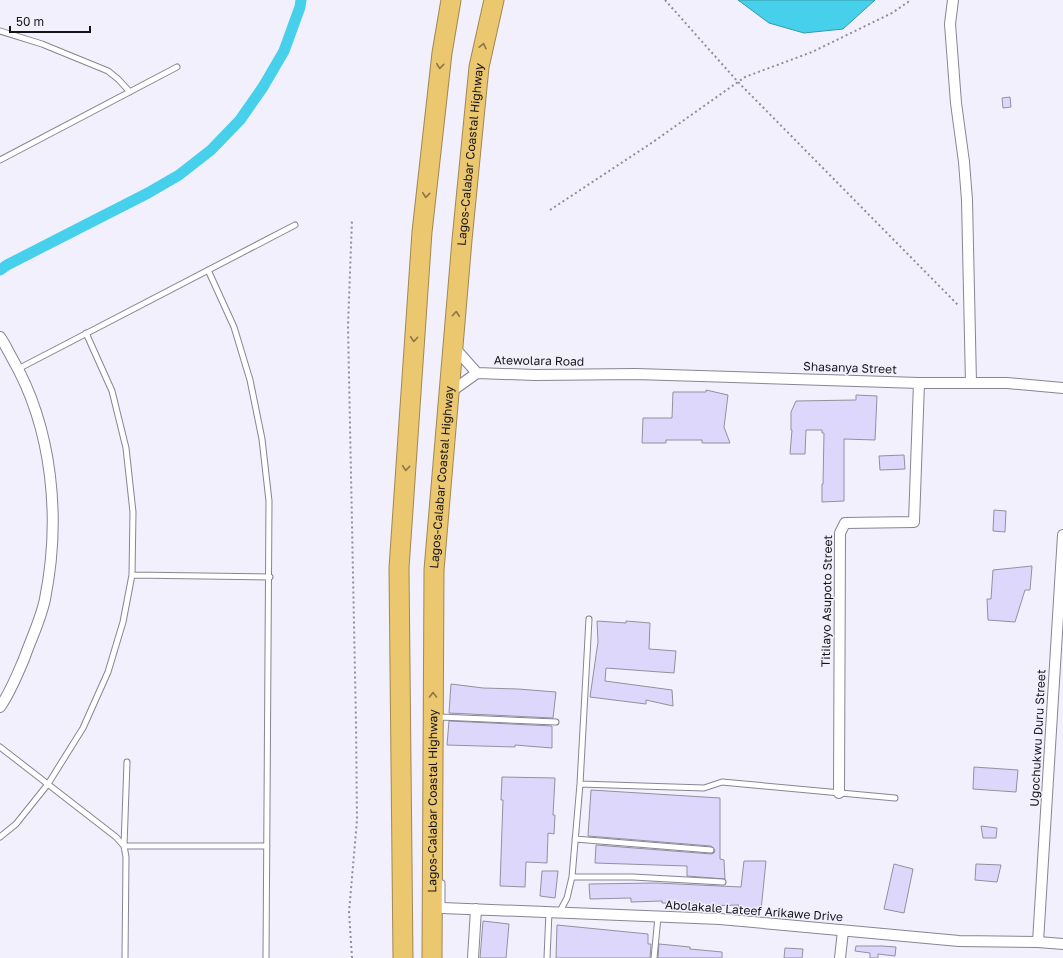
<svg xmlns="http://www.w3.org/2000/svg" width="1063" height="958" font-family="'Golos Text',sans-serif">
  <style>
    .water { fill: #46d0eb; stroke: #3798ac }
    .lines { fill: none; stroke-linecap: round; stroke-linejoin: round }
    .canal { stroke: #46d0eb; stroke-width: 11 }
    .building { fill: #ddd8fb; stroke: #92909f }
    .lane-casing { stroke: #878594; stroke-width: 7 }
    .street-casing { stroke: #878594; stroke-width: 12 }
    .highway-casing { stroke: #a08851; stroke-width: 21 }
    .path { stroke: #8f8d97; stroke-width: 2; stroke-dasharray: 2 3; stroke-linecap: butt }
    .lane { stroke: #fff; stroke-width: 5 }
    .street { stroke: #fff; stroke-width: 10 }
    .highway { stroke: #ebc76f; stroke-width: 19 }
    .oneway { stroke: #8b7649 }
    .labels { text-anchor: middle; stroke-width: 3; stroke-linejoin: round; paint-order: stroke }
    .street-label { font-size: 12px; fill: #15141a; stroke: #f2f0fd }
  </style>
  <rect width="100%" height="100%" fill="#f2f0fd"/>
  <!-- water -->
  <path class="water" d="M738,0H875L843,29L804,33L769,23Z"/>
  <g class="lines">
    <!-- canal -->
    <path class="canal" d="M0,270L7,265L148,193L179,175L211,150L240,120L263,87L284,51L300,7L301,0"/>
  </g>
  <!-- building -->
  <path class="building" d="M1010,97L1011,107L1003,108L1002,98Z
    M706,390L728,395L724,427L730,443H702V440H666V443H642L643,418H672L673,392H706Z
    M856,395L877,396L875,440L844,439V501L822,502V484H823L824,433H822V430H806L805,454H790L792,430H791V412L796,401L856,400Z
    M904,455L905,469L880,470L879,456Z
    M994,510L1006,511L1005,532L993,531Z
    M1032,566L1030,590H1025L1015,622L988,620L987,599H991L993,570Z
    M597,621L626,623V621L650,623L649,649L676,651L674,673L606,668L605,681L672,690L673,706L646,700V704L590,697L598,642Z
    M451,684L483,688L518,689L556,692L553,718L449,713Z
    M449,721L552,726V748L515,745V747L447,745Z
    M974,767L1018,770L1016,792L973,789Z
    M502,777L555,778L553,815H555L554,834L548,833L547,863L526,862L525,887L500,886L503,800H501Z
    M591,790L720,798V859L724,860L725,879L687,876V866L595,863L596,845L711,854L714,853L715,850L711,846L588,836Z
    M981,826L997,828L996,838H983Z
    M744,861H766L761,910L738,908L739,905L697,906V904L662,903V901L631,902V898L590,899L589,884L656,883L741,887Z
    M894,864L913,869L904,913L884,909Z
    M976,864L1001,865L997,882L975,880Z
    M542,871H558L555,898L540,896Z
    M483,921L509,924L506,958H480Z
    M557,925L648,934V944H651L650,958H556Z
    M659,944L690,947V949L722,952V958H658Z
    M856,946H882L896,947L895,956L878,954V958H870V953L855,951Z
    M785,948L803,949L802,958H784Z"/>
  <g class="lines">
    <!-- lane casing -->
    <g class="lane-casing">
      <path id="lane" d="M0,31L42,44L108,71L118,79L130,92
        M0,160L177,67
        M208,270L234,327L250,380L262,439L269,501L266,958
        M18,369L295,225
        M132,575L270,577
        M440,721V717L556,722
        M0,747L116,837L124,846H267
        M580,784L704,788L722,782L895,798
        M0,837L16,824L48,784L83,728L108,672L123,622L132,575L133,512L126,448L112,391L86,333
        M575,839L711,850
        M572,877H633L723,882
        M442,883V908
        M559,913L567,898L572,877L580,784L589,619
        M125,958L126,857L124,846L127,762
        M547,958L549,912
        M654,958L658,917"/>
    </g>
    <!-- street casing -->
    <g class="street-casing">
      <path id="street" d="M953,0L950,24L956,103L964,162L967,200L971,383
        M0,337C5,344 8,351 12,358C53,429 61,519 45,599C41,619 31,639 24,659C17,675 10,693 0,707
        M453,346L477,373L535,375L636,374L919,383H1007L1063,388
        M449,393L477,373
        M839,793L840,533L845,523L914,522L919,383
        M442,908L720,919L959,941L1038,942L1063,944
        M1038,942L1063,535
        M473,958L476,909
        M840,958L843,931"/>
    </g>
    <!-- highway casing -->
    <g class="highway-casing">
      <g id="highway">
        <path d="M403,958L399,568L422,232L442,53L451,0"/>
        <path id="s1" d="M432,958L434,570L462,240L479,67L494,0"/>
      </g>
    </g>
    <!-- path -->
    <path class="path" d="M665,0L738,82L959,306
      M550,210L653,142L745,77L812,52L892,13L911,0
      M352,958L349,912L357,820L356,723L348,326L352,219"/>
    <!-- lane -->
    <use href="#lane" class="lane"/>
    <!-- street -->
    <use href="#street" class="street"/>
    <!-- highway -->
    <use href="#highway" class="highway"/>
  </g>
  <!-- one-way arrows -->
  <defs><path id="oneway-chevron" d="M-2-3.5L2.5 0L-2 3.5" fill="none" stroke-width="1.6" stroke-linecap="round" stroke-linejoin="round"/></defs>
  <g class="oneway">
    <use href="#oneway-chevron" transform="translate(483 46) rotate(-77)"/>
    <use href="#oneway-chevron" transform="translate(440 66) rotate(96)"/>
    <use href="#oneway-chevron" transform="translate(426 195) rotate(96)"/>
    <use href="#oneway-chevron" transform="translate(456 314) rotate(-85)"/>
    <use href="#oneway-chevron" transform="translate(414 339) rotate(94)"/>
    <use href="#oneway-chevron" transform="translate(406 468) rotate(94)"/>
    <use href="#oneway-chevron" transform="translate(433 695) rotate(-90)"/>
  </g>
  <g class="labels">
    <!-- street labels -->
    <g class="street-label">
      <text dy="4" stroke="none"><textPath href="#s1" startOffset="805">Lagos-Calabar Coastal Highway</textPath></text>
      <text transform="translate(539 361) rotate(1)" y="4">Atewolara Road</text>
      <text transform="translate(850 368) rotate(2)" y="4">Shasanya Street</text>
      <text dy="4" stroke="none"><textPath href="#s1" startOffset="481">Lagos-Calabar Coastal Highway</textPath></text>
      <text transform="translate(827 601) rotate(-89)" y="4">Titilayo Asupoto Street</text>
      <text transform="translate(1038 738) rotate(-87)" y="4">Ugochukwu Duru Street</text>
      <text dy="4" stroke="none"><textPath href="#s1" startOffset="157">Lagos-Calabar Coastal Highway</textPath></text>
      <text transform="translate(754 911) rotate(4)" y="4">Abolakale Lateef Arikawe Drive</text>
    </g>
  </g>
  <!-- scale -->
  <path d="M10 26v6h80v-6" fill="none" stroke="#15141a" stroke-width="2"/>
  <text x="16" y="26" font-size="12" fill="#15141a" stroke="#f2f0fd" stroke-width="3" paint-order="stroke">50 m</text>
</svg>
